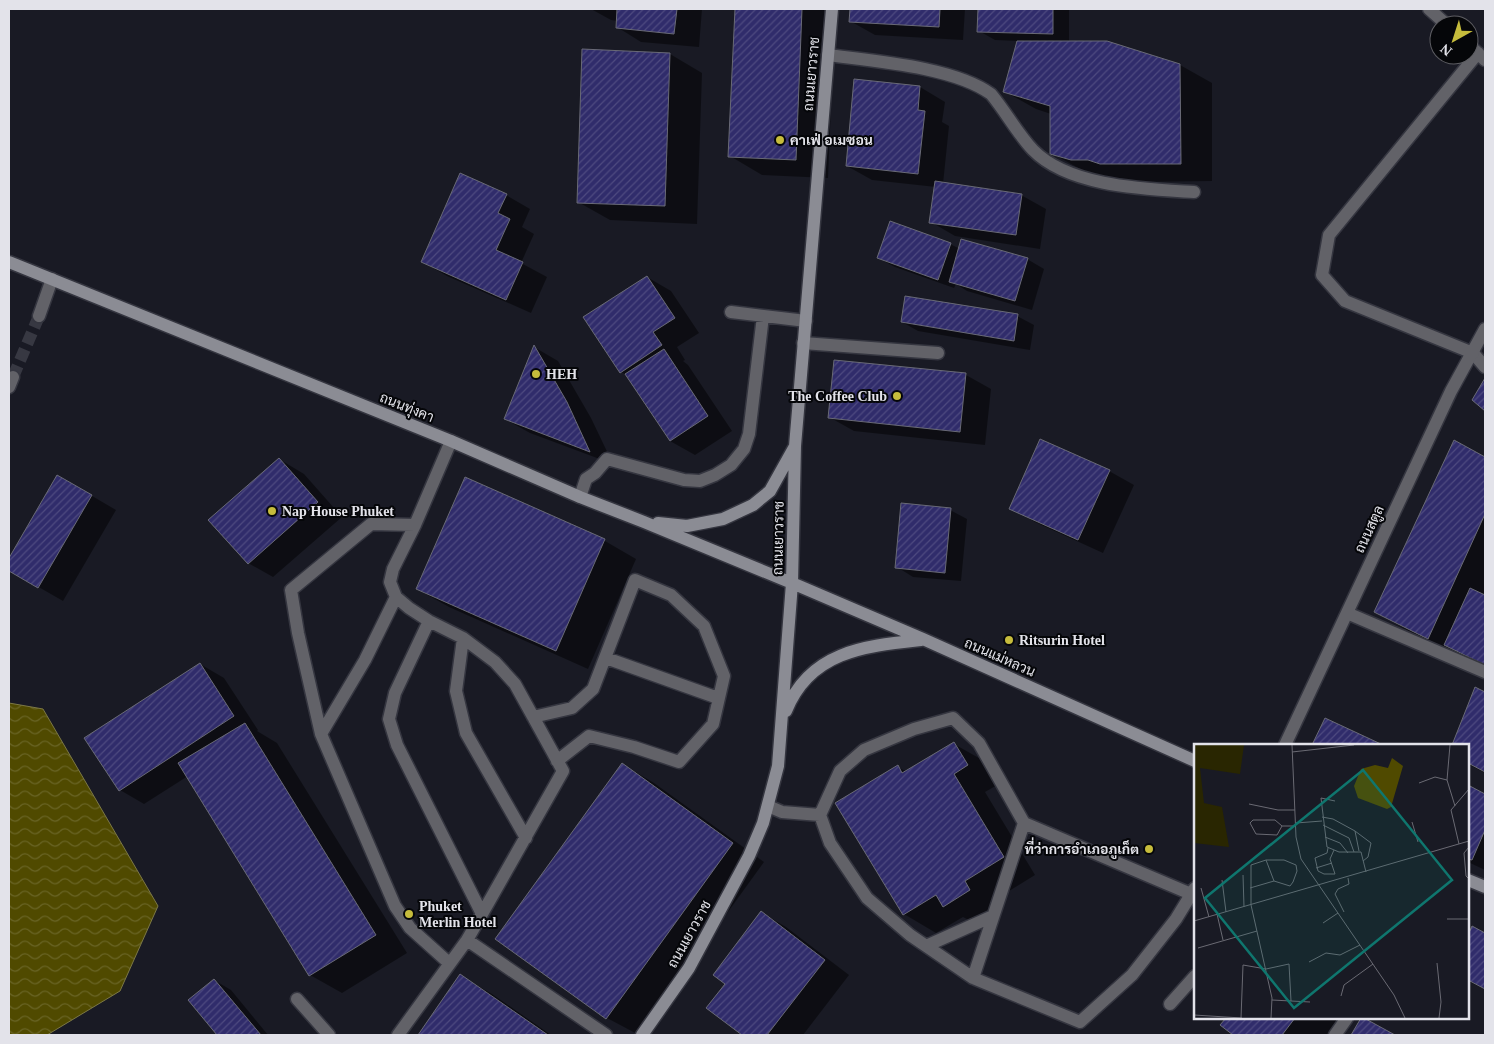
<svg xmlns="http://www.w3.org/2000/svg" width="1494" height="1044" font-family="'Times New Roman',Sarabun,serif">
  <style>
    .water { fill: url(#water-waves); stroke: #7c7846 }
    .shadow { fill: #0007 }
    .building { fill: url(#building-hatch); stroke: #696a76 }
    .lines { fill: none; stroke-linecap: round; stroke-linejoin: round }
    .minor-tunnel { stroke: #373842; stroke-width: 12; stroke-dasharray: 12 6; stroke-linecap: butt }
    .service-casing { stroke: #353640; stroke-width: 15 }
    .minor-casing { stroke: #353640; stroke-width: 15 }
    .secondary-casing { stroke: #353640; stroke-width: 15 }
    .service { stroke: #626268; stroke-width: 12 }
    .minor { stroke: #626268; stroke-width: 12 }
    .secondary { stroke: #8b8c94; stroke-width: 12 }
    .poi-dot { fill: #c6bc3c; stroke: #050609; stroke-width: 2 }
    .labels { text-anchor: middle; stroke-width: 4; stroke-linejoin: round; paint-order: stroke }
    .street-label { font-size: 14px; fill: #e3e3ea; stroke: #050609 }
    .poi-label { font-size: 14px; font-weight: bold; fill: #e3e3ea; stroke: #050609; text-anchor: start }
    .inset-road { fill: none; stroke: #6a6a73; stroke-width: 1 }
    .view { fill: #0f766e; fill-opacity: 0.15; stroke: #0f766e; stroke-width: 2.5 }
    .inset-edge { fill: none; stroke: #e3e3ea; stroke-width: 2.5 }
  </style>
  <defs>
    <pattern id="water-waves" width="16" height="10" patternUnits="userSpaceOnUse" patternTransform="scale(1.25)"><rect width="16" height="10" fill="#504a00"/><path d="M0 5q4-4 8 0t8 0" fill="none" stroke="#696425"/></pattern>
    <pattern id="building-hatch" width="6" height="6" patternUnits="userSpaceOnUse" patternTransform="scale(1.25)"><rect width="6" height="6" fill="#302c6b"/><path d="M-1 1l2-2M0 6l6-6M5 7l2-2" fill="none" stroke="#4e4a80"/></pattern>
  </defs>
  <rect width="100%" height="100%" fill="#191a24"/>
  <!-- water -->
  <path class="water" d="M9,703L43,709L158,906L120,991L47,1035H9Z"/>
  <!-- shadow -->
  <path class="shadow" d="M591,9H702L699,47L641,42L617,27L618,21L611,20Z
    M736,9H835L828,178L762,175L730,156Z
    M851,9H965L963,40L875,35L850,21Z
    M979,9H1069V42L1180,65L1212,83V181L1133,182L1121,178H1104L1084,171L1051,153V114L1036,109L1004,91L1018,41L995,40L979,31Z
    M583,50L670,54L702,73L697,224L610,220L578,202Z
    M856,80L920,87L945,102L942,122L949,126L943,184L1021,195L1046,209L1040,249L955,236L931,222L936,187L872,180L847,166Z
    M506,195L530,209L522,227L534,234L521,263L547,277L531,313L447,276L423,262Z
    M950,244L960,249L1027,259L1044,269L1032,310L967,291L956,284L954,288L895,267L878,258Z
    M647,277L671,291L699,333L677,347L685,360L683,361L688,365L732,431L695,455L670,441L627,375L621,372Z
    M1017,316L1034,325L1030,350L918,331L902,322Z
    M534,347L558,361L591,418L613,464L530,433L505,419Z
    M835,361L966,375L991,389L985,445L854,431L829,417Z
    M1454,442L1485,459V666L1462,654L1461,657L1407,630L1375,612Z
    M279,459L304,474L342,517L273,577L248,563Z
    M1109,471L1134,485L1103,553L1035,522L1011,508Z
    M58,476L116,510L63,601L9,570V560Z
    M466,479L605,541L636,559L588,669L449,607L417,589Z
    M950,510L967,519L961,581L913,577L897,567Z
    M200,664L224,678L258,730L257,731L277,743L407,953L342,993L310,975L188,776L144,804L120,790Z
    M1476,689L1485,693V773L1468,764V745H1454Z
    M1326,720L1380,745H1313Z
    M954,744L986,762L999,784L985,792L1035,875L996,899L1001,909L976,924L963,917L936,933L904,914L898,767L907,772Z
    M622,764L654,783L764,862L639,1035L607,1018L497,938Z
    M1468,787L1485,795V870L1468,862Z
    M762,913L786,927L849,975L803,1035H744L708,1008L727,984Z
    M1473,928L1485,934V989L1468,981V938Z
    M460,976L492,994L551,1035H420Z
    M214,980L231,990L268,1035H219L190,1001Z
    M1227,1018H1340L1327,1035H1236L1222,1025Z"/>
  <!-- building -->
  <path class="building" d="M610,9H677L674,34L616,28L617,9Z
    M735,9H802L796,160L728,157Z
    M850,9H940L939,27L849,22Z
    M978,9H1053V34L977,32Z
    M1017,41H1107L1180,64L1181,164H1100L1088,160H1071L1050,154V106L1003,92Z
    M582,49L670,53L665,206L577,203Z
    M854,79L920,86L918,110L925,111L918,174L846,166Z
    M460,173L507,194L498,213L510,219L496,250L523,262L506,300L421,262Z
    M935,181L1022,194L1016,235L929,223Z
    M890,221L951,243L938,280L877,258Z
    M961,239L1028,258L1015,301L949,282Z
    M647,276L675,318L653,332L662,345L620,373L583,317Z
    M905,296L1018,314L1014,341L901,322Z
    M534,345L567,402L590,452L504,419Z
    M664,349L708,416L670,441L625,374Z
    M834,360L966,373L960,432L828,418Z
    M1485,378V411L1472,400Z
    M1040,439L1110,470L1078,540L1009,509Z
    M1454,440L1485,457V514L1428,639L1374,612Z
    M279,458L318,502L248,564L208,520Z
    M57,475L92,495L38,588L9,571V558Z
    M465,477L605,539L556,651L416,589Z
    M901,503L951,508L945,573L895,568Z
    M1470,588L1485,595V665L1444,645Z
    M200,663L234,716L119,791L84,738Z
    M1475,687L1485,692V772L1468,763V745H1452Z
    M1325,718L1383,745H1312Z
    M245,723L376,935L309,976L178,763Z
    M954,742L968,765L954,774L1004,857L965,881L970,890L943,907L936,895L903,915L835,803L898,765L902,773Z
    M622,763L733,843L606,1019L495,939Z
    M1468,785L1485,794V830L1472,860L1468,859Z
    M761,911L825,960L767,1035H742L706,1008L725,984L713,975Z
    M1472,926L1485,933V989L1468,980V935Z
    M460,974L548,1035H418Z
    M214,979L261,1035H217L188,1000Z
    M1226,1018H1295L1282,1035H1233L1220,1025Z
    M1361,1018H1364L1395,1035H1351Z"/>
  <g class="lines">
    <!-- minor-tunnel -->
    <path class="minor-tunnel" d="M13,377L39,316"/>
    <!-- service casing -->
    <g class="service-casing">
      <path id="service" d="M731,312L806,321
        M1473,353L1485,367
        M580,497L586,479L595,473L607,459L684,480L700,481L715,475L731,465L744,449L749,434L763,316
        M415,525L371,524L291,590L298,633L321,734L395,906L410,928L449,963
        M429,621L395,693L389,719L397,745L482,914
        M463,638L456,691L466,733L526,838
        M606,658L718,698
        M533,717L572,708L593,689L635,580L671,595L704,626L724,676L713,724L679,762L634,747L589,736L557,761
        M321,734L365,660L396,597
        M768,806L782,812L820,815
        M1024,823L973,978L1080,1022L1132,975L1176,919L1195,888
        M467,940L606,1035
        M926,946L993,916
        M973,978L910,935L867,898L830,843L820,815L840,771L864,750L914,729L953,718L979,743L1024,823L1191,894
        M297,999L329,1035
        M1170,1004L1195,976
        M398,1035L467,940L482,914L563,771L515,684L495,662L463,638L429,621L409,608L396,597L390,582L393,569L415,525L451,441
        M1335,1035L1347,1018"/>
    </g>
    <!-- minor casing -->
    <g class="minor-casing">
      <path id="minor" d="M1429,9L1447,25
        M1469,45L1485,60
        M828,55C874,61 954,67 991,94C1006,112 1017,133 1033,150C1069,187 1146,189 1194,192
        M39,316L52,279
        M803,343L938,353
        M1473,353L1345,301L1322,275L1329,235L1478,53
        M9,387L13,377
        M1347,613L1485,672
        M1285,745L1451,391L1485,329"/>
    </g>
    <!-- secondary casing -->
    <g class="secondary-casing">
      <path id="secondary" d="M9,262L451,441L580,497L644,522L792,583L923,639L1195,761
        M658,523L687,526L723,519L753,505L770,491L794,448
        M786,711C810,651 865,646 921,640
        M1468,880L1485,887
        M642,1035L689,968L749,856L763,823L778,766L792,583L795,446L832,9"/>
    </g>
    <!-- service -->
    <use href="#service" class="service"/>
    <!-- minor -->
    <use href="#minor" class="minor"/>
    <!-- secondary -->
    <use href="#secondary" class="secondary"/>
  </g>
  <!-- markers -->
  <g class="poi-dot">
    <circle cx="780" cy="140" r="5"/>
    <circle cx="536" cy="374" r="5"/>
    <circle cx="897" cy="396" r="5"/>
    <circle cx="272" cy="511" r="5"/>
    <circle cx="1009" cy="640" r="5"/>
    <circle cx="1149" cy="849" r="5"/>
    <circle cx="409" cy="914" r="5"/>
  </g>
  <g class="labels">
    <!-- street labels -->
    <g class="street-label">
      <text transform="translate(811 74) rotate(-85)" y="5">ถนนเยาวราช</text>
      <text transform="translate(407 407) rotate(22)" y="5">ถนนทุ่งคา</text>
      <text transform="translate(1369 529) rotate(-65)" y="5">ถนนสตูล</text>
      <text transform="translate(778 538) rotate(-89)" y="5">ถนนเยาวราช</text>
      <text transform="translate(1000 657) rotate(24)" y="5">ถนนแม่หลวน</text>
      <text transform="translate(689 934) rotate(-61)" y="5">ถนนเยาวราช</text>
    </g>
    <!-- poi labels -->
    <g class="poi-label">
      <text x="790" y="145">คาเฟ่ อเมซอน</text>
      <text x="546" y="379">HEH</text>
      <text x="887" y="401" text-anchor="end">The Coffee Club</text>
      <text x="282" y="516">Nap House Phuket</text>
      <text x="1019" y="645">Ritsurin Hotel</text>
      <text x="1139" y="854" text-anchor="end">ที่ว่าการอำเภอภูเก็ต</text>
      <text x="419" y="911">Phuket<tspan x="419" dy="16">Merlin Hotel</tspan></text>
    </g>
  </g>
  <!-- overview -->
  <g transform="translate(1194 744)">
    <rect width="275" height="275" fill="#191a24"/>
    <path d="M0,1H50L46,30L6,24L10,59L28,63L35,103L0,99Z" fill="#292601"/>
    <path d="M198,14L209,22L197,63L193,65L164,54L160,42L167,25L181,21L194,24Z" fill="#504a00"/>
    <path class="inset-road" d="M98,1L102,93L107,115L200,251L211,274M256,1L253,36L261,62M98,8L160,1M225,39L241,33L253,36M141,57L127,54L133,103L145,108H167L172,128M55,60L84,66H101M128,73L139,75L161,87L177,99L174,113L169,117M218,78L224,98M102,79L128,77M129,81L155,94L160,108M88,82L83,91L62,90L56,79L59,76H81L88,82H102M161,87L165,107M131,93L146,99L154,109M265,100L257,66L275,45M275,103L270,109L272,132L275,135M134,104L133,109L121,114L124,127L130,130H141L136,115L140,106M122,124L138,119M49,131L50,163M28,136L32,168M7,144L15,173M56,144L80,137L96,142L99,138L103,127L102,121L90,116H72M150,168L141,150L144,145L155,140L154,134M23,170L29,196M253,175H275M0,177L275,97M129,179L144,169M4,204L63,187M115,218L132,209L146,211L166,201M243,219L247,258L245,274M147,252L150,241L179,220M78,256L116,258M0,271L48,274M47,274L49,221L72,225L95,220L97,257M77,274L78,254L57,161V121L72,116L80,137"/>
    <path class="view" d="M169,26L258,136L100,264L11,154Z"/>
    <rect width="275" height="275" class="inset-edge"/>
  </g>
  <!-- border -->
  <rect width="1494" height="1044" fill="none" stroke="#e3e3ea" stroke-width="20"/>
  <!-- north arrow -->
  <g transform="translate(1454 40) rotate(219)"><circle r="24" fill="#050609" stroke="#5e5e63"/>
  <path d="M0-4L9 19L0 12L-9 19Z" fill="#c6bc3c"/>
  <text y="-8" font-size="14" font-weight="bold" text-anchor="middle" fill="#e3e3ea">N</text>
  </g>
</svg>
